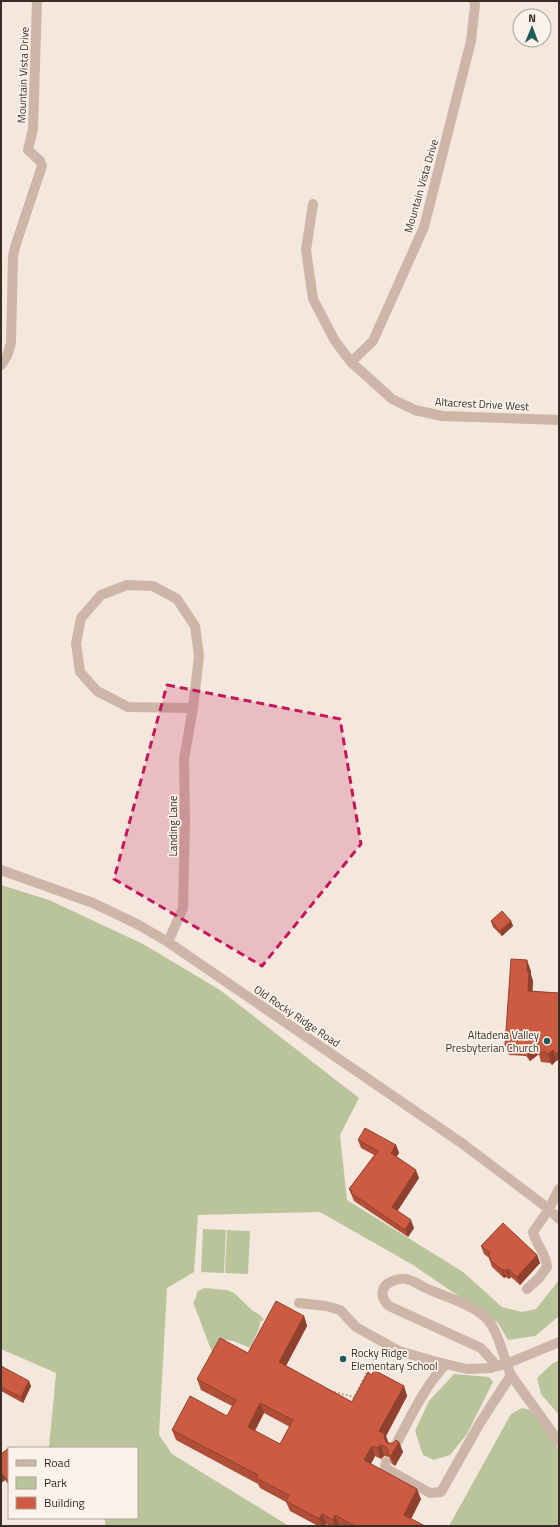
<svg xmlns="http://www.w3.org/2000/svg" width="560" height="1527" font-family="'Titillium Web',sans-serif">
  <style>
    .green { fill: #b9c49b }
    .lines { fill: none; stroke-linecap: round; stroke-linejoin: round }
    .path { stroke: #b9a092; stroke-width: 2; stroke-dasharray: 2 2; stroke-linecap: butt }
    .minor { stroke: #cdb6a8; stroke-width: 10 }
    .wall { fill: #b04e38; fill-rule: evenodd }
    .shaded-wall { fill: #90402e }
    .building { fill: #cd5b41; stroke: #90402e; fill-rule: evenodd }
    .marked { fill: #c2185b; fill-opacity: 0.2; stroke: #c2185b; stroke-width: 3; stroke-dasharray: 8 5; stroke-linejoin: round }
    .poi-dot { fill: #1b5d5d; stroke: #fbf2ea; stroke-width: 1.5 }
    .labels { text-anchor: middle; stroke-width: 3.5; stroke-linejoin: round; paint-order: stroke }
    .street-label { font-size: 11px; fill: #392d28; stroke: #fbf2ea }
    .poi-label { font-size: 11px; fill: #392d28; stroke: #fbf2ea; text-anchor: end }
  </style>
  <rect width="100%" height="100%" fill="#f4e7dd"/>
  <!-- green -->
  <path class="green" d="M1,885L49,900L143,944L220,990L359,1098L340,1135L347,1200L463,1272L502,1307L522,1312L536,1309L559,1280V1316L535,1336L508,1340L498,1323L413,1265L320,1212L198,1215L194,1272L167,1288L159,1435L172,1454L289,1526H105V1518H137V1448H49L56,1373L1,1349Z
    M203,1229L226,1230L224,1273L201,1272Z
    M227,1230L250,1231L248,1274L225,1273Z
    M204,1288L227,1290L234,1293L253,1311L260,1315L264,1320L260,1322L259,1329L250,1348L233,1341L225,1340L213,1355L193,1302L196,1298L197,1292Z
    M559,1361V1415L541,1394L537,1378L553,1363Z
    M454,1374L489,1377L493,1382L467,1434L450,1455L434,1460L423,1455L415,1431L429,1401Z
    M522,1408L530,1410L559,1450V1526H449L511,1414Z"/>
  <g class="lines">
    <!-- path -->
    <path class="path" d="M334,1392L354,1397
      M351,1403L379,1350"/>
    <!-- minor -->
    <path class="minor" d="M313,204L306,250L313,299L335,341L351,362L392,399L415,410L442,416L559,420
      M351,362L373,341L424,227L471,41L475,5L474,1
      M1,365L7,356L11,343L13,256L15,247L42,166L40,161L28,150L33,129L37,1
      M1,870L93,903L137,924L168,942L463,1144L549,1209L559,1219
      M168,942L183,908L185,822L184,759L193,708L128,707L97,691L80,672L76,643L81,618L101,595L127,585L153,586L177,599L195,626L199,656L193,708
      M527,1289L539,1278L547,1267C546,1253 536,1245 533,1232L549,1209L559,1189
      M299,1303L326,1306L340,1310L356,1327L399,1351L437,1362L467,1369L491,1368L511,1362L559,1342
      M497,1366L481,1348L389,1306C385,1302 381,1297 383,1290C385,1282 398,1278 406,1279C413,1280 421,1286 428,1289C446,1297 471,1304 485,1317C499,1330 503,1358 511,1375L559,1442
      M394,1448C410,1419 423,1388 446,1364
      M386,1462L385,1467L387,1469L430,1493L441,1492L480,1423L511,1375"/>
  </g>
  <!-- wall -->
  <path class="wall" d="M491,921H511L513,926L502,936L493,927Z
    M531,971V975L533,981L532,991L559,993V1062L557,1060L552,1065L550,1063L541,1062L539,1054L530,1061L526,1056L509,1055L505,1045Z
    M358,1140L396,1145L399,1153L396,1156L419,1178L397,1211L414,1228L408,1237L354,1201L349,1189L374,1155L361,1148Z
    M481,1246L537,1255L540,1263L520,1285L511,1277L509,1279L506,1277L504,1278L492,1267L489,1258L484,1254Z
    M304,1316L307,1326L286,1366L352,1402L372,1375L404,1386L407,1396L386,1436L388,1443H393L399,1442L403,1452L395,1466L392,1464L389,1457L384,1456L381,1459L375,1456L371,1464L421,1499L411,1519L425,1526H340L339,1525L338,1526H329L326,1524L325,1526H318L290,1511L286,1502L260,1488L258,1484L176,1440L172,1430L227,1416L232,1406L201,1390L197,1379L248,1353ZM264,1413L290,1427L280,1444L255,1431Z
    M1,1366L31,1386L23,1403L1,1391Z
    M9,1448V1485L5,1480L1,1483V1454Z"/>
  <!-- shaded-wall -->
  <path class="shaded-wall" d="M511,921L513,926L502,936L500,931Z
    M527,960L531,971V975L533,981L532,1001L528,991L527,971Z
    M538,1041V1052L539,1054L530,1061L526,1050Z
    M553,1050L557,1060L552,1065L548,1054Z
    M559,1051V1060L556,1054Z
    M396,1145L399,1153L394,1161L391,1153Z
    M416,1170L419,1178L395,1215L392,1207Z
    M411,1220L414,1228L408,1237L405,1230Z
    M537,1255L540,1263L520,1285L517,1277Z
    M503,1269L506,1277L504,1278L502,1270Z
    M508,1269L511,1277L509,1279L506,1271Z
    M304,1316L307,1326L282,1373L279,1362Z
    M29,1381L31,1386L23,1403L21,1397Z
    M404,1386L407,1396L386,1436L389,1444L388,1449L379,1431Z
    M260,1403L264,1413L251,1437L248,1427Z
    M399,1442L403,1452L395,1466L391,1456Z
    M381,1445L384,1456L381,1459L377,1448Z
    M372,1446L375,1456L367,1471L364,1460Z
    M3,1475L5,1480L1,1483V1477Z
    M417,1489L421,1499L408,1525L404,1515Z
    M322,1514L326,1524L325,1526H322L319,1519Z
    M335,1515L339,1525L338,1526H335L333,1520Z"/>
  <!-- building -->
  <path class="building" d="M502,911L511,921L500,931L491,921Z
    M511,959L527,960V971H529L528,991L559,993V1051L556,1054L553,1050L548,1054L546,1052H538V1041L526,1050L522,1046L505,1045Z
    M365,1128L396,1145L391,1153L416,1170L392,1207L411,1220L405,1230L351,1193L352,1191L349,1189L378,1151L358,1140Z
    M503,1223L537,1255L517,1277L508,1269L506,1271L503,1269L502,1270L489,1259L491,1258L488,1255L490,1253L481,1246Z
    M276,1301L304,1316L279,1362L352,1402L368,1372L372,1375L374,1370L404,1386L379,1431L385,1434L384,1438L387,1443H393L396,1440L399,1442L391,1456L388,1454V1450L386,1447L381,1445L377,1448L372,1446L364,1460L417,1489L404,1515L425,1526H355L335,1515L333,1520L322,1514L319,1519L286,1501L289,1495L256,1478L258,1475L172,1430L190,1396L227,1416L236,1400L197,1379L220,1338L248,1353ZM260,1403L293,1420L280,1444L248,1427Z
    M1,1366L29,1381L21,1397L1,1387Z
    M9,1448V1479L7,1480L3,1475L1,1477V1454Z"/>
  <!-- marked area -->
  <path class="marked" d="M167,685L340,719L361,844L262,966L114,879Z"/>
  <!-- markers -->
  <g class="poi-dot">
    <circle cx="547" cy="1041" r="4"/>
    <circle cx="343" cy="1359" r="4"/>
  </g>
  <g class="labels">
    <!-- street labels -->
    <g class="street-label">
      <text transform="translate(23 75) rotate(-88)" y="4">Mountain Vista Drive</text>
      <text transform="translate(421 186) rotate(-74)" y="4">Mountain Vista Drive</text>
      <text transform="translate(482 404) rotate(3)" y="4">Altacrest Drive West</text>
      <text transform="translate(173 826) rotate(-90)" y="4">Landing Lane</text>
      <text transform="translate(297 1016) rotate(34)" y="4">Old Rocky Ridge Road</text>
    </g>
    <!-- poi labels -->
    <g class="poi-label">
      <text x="539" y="1039">Altadena Valley<tspan x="539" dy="13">Presbyterian Church</tspan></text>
      <text x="351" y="1357" text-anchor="start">Rocky Ridge<tspan x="351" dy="13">Elementary School</tspan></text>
    </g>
  </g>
  <!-- border -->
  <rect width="560" height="1527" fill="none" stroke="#392d28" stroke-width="4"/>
  <!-- legend -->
  <rect x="8" y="1447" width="130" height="72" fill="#fbf2ea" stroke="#ada39c"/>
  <rect x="16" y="1460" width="20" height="6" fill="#cdb6a8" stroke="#ada39c"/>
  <text x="44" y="1467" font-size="12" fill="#392d28">Road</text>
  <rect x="16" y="1477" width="20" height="12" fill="#b9c49b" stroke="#ada39c"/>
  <text x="44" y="1487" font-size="12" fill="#392d28">Park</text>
  <rect x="16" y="1497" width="20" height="12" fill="#cd5b41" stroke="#ada39c"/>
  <text x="44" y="1507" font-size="12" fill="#392d28">Building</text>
  <!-- north arrow -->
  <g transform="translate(532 28) rotate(1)"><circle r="19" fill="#fbf2ea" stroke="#ada39c"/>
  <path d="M0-3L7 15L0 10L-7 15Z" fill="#1b5d5d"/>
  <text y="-6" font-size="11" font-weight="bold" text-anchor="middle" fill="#392d28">N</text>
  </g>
</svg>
